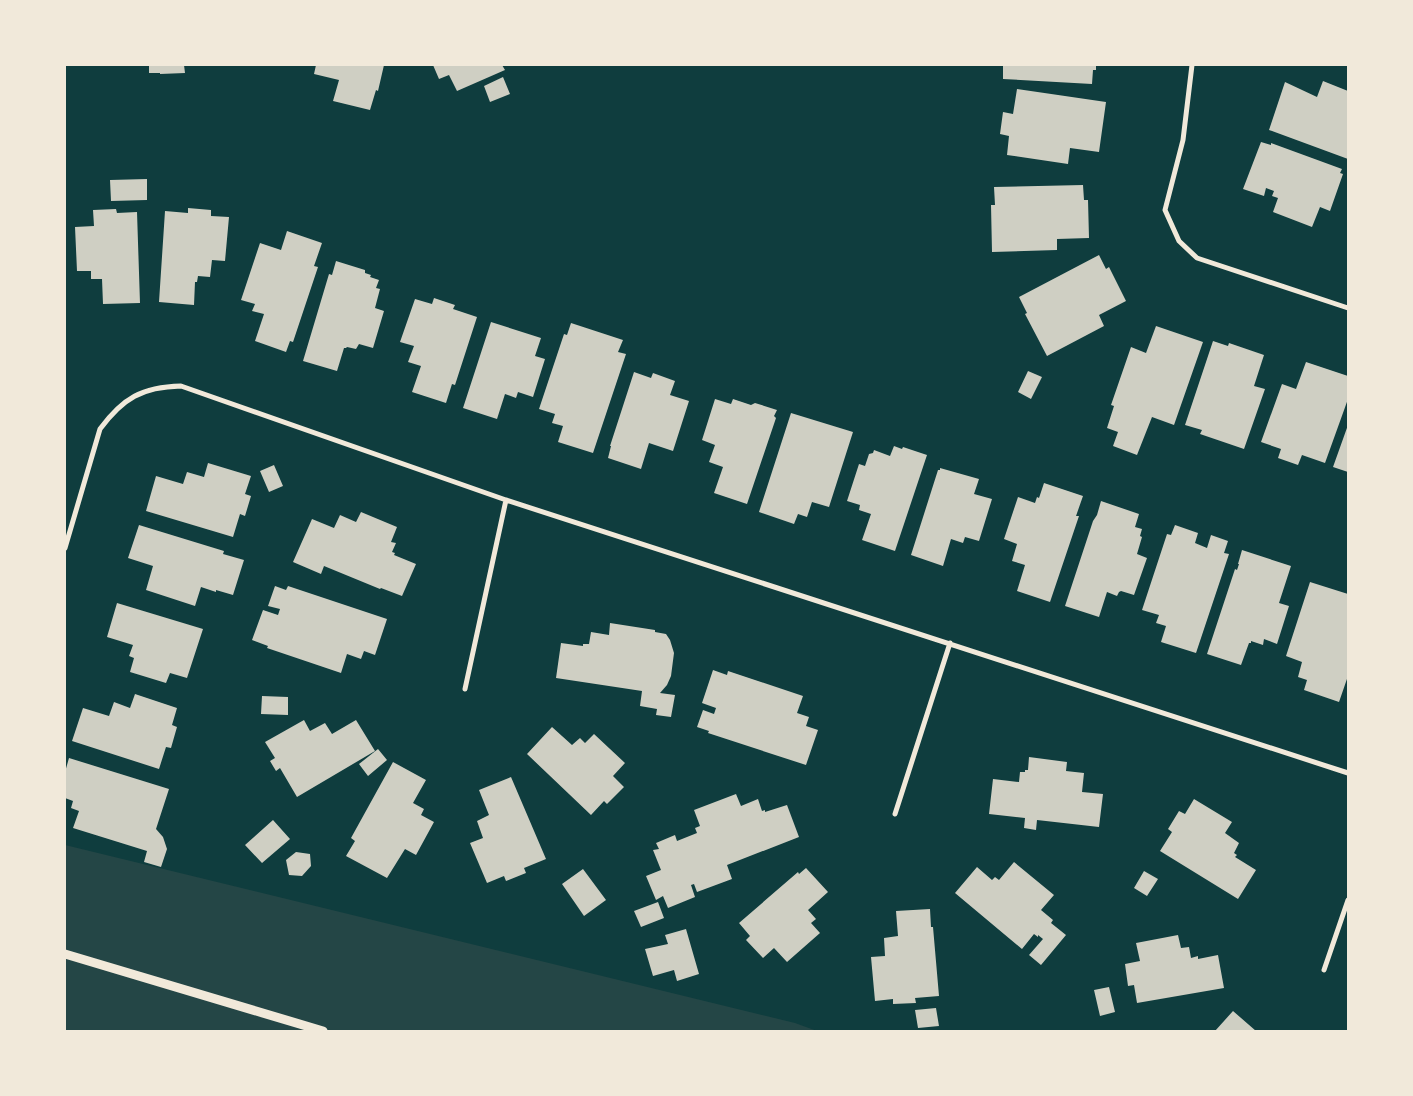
<svg xmlns="http://www.w3.org/2000/svg" width="1413" height="1096" font-family="Montserrat,sans-serif">
  <style>
    .green { fill: #244646 }
    .building { fill: #cfcfc3 }
    .lines { fill: none; stroke-linecap: round; stroke-linejoin: round }
    .minor { stroke: #f1e9da; stroke-width: 5 }
    .tertiary { stroke: #f1e9da; stroke-width: 9 }
  </style>
  <rect width="100%" height="100%" fill="#0f3d3e"/>
  <!-- green -->
  <path class="green" d="M65,845L795,1023L817,1031H65Z"/>
  <!-- building -->
  <path class="building" d="M149,65H184L185,73L160,74V73H149Z
    M316,65H384L378,91L376,90L370,110L333,101L339,80L314,74Z
    M433,65H502L505,70L457,91L449,75L439,79Z
    M1003,65H1096V70H1093L1092,84L1003,79Z
    M503,77L510,94L490,102L484,86Z
    M1323,81L1348,91V159L1269,130L1285,82L1317,97Z
    M1017,89L1106,102L1099,152L1070,148L1068,164L1007,155L1009,136L1000,134L1003,112L1013,114Z
    M1261,142L1271,145V143L1342,169L1340,173L1343,174L1330,211L1320,207L1312,227L1273,212L1278,198L1272,196L1274,191L1266,188L1264,196L1243,189Z
    M147,179V200L111,201L110,180Z
    M1083,185L1084,200H1088L1089,238L1057,239V250L992,252L991,205H995L994,187Z
    M188,208L211,210V216L229,217L225,261L212,260L210,277L198,276L197,282H195L194,305L159,302L165,211L188,213Z
    M116,209L117,213L137,212L140,303L103,304L102,279H91V271H77L75,227L94,226L93,210Z
    M287,231L322,243L314,266L318,267L293,342L290,341L286,352L255,341L264,314L252,311L255,304L241,300L260,243L281,250Z
    M1099,255L1106,269L1109,267L1126,301L1099,315L1104,326L1047,356L1025,314L1027,313L1019,297Z
    M336,261L365,270V273L371,275L370,277L379,280L376,288L380,289L375,308L384,311L373,348L359,344L356,349L347,347L346,348H344L337,371L303,361L329,274L332,275Z
    M434,298L455,305L453,309L477,317L455,385L452,384L446,403L412,392L421,366L408,362L414,346L400,342L415,299L432,304Z
    M491,322L541,338L535,356L545,359L533,397L518,392L516,398L505,394L497,419L463,408Z
    M571,323L623,340L618,352L626,354L593,453L558,442L563,426L552,423L555,414L539,409L564,334L567,335Z
    M1156,326L1203,342L1174,425L1152,417L1137,455L1113,446L1118,432L1107,428L1114,406L1111,405L1131,347L1146,353Z
    M1213,341L1228,346L1229,343L1264,355L1254,386L1265,389L1244,449L1200,434L1202,430L1185,425Z
    M1306,362L1348,376V399L1325,463L1302,455L1298,465L1278,458L1281,449L1261,442L1282,384L1296,389Z
    M1028,371L1042,377L1031,399L1018,392Z
    M634,372L651,378L653,373L675,381L670,395L689,401L673,451L649,443L641,469L608,458L611,446H610Z
    M715,399L731,404L733,399L751,405L755,403L777,410L774,416L776,418L747,504L714,493L723,467L709,462L715,445L702,440Z
    M791,413L853,432L829,507L812,502L807,517L798,514L794,524L759,512Z
    M1348,425V472L1333,467Z
    M894,446L902,449L903,447L927,455L895,551L862,540L871,514L859,510L860,505L847,501L859,464L865,466L869,454L873,453L874,450L890,456Z
    M208,463L251,476L245,494L251,496L245,516L240,514L233,537L146,511L156,476L183,484L187,472L204,477Z
    M274,465L283,486L269,492L260,471Z
    M940,468L979,479L974,494L992,499L979,541L965,537L963,543L951,539L943,566L911,555L938,470H940Z
    M1044,483L1083,496L1076,516H1079L1050,602L1017,591L1025,565L1012,561L1017,544L1004,539L1018,497L1035,503L1037,497L1039,498Z
    M1101,501L1139,514L1135,527L1142,529L1140,536L1142,537L1137,554L1147,558L1134,595L1121,591L1119,592L1117,596L1107,592L1099,617L1065,606L1093,521L1097,515Z
    M361,512L397,527L391,542L396,543L392,552L395,553L394,555L416,564L402,596L381,588L380,589L324,566L321,574L293,562L312,519L334,528L340,515L356,522Z
    M139,525L224,551L223,554L244,560L233,595L216,590V592L201,587L195,606L146,590L153,566L128,558Z
    M1175,525L1198,533L1195,543L1207,548L1211,535L1228,541L1224,553L1229,554L1196,653L1161,642L1166,626L1156,623L1159,615L1142,610L1167,534L1171,535Z
    M1242,550L1291,566L1279,603L1289,606L1277,644L1264,639L1263,645L1251,641V643H1249L1241,665L1207,654L1235,569L1237,570L1239,564H1238Z
    M1310,582L1348,594V676L1339,702L1304,690L1307,680L1298,677L1302,662L1286,656Z
    M275,586L286,590L288,586L387,619L375,655L364,651L361,659L347,654L341,673L267,648L268,646L252,640L263,610L278,615L280,609L268,606Z
    M117,603L203,629L187,678L170,673L166,683L130,672L134,658L129,656L133,645L107,637Z
    M610,623L655,630V632L666,634L670,640L674,653L671,676L667,685L660,693L675,695L671,717L656,715L657,709L640,706L642,691L556,678L561,643L583,646V644H589L591,632L609,635Z
    M713,670L727,675L728,671L803,696L797,713L809,717L806,726L818,730L806,765L708,733L709,731L697,727L703,710L714,714L716,708L702,703Z
    M135,694L177,708L172,725L177,727L171,748L166,747L159,769L72,741L83,708L109,716L114,702L130,708Z
    M262,696L288,697V715L261,714Z
    M304,720L310,731L325,723L332,734L356,720L375,751L297,797L280,768L276,771L270,761L275,758L265,742Z
    M552,727L572,745L580,738L585,743L594,734L625,763L613,776L624,787L607,804L604,801L591,815L527,754Z
    M378,749L387,760L368,776L359,764Z
    M1029,757L1067,762L1066,771L1084,773L1082,792L1103,794L1099,827L1037,820L1036,830L1024,828L1025,818L989,814L993,779L1019,782L1020,772H1025V770H1028Z
    M69,758L169,789L156,829L163,837L167,849L161,867L144,862L147,851L73,828L79,811L71,808L73,801L65,798V772Z
    M393,762L426,780L413,803L424,809L421,815L434,822L416,855L405,849L387,878L346,856L355,841L351,838Z
    M511,777L546,859L524,868L526,873L506,881L504,876L487,883L470,843L483,838L477,821L489,815L479,790Z
    M736,794L741,806L758,799L762,811L765,810V812L787,805L799,837L727,865L732,879L697,892L694,884L691,885L695,897L668,908L663,896L656,900L646,876L661,870L653,850L659,849L656,843L675,835L677,841L697,833L695,828L700,826L694,810Z
    M1194,799L1232,822L1225,833L1239,843L1234,853L1237,855L1235,857L1256,870L1238,899L1160,851L1172,832L1168,829L1179,811L1185,814Z
    M273,820L290,839L262,863L245,845Z
    M296,852L310,854L311,866L302,876L289,875L286,860Z
    M1014,862L1054,895L1041,910L1053,920L1051,923L1066,935L1041,965L1029,955L1043,939L1038,935V937L1034,934L1022,949L955,893L977,867L992,880L995,877L999,880Z
    M806,868L828,892L808,910L816,919L811,923L820,933L787,962L774,948L763,958L746,940L750,936L739,923L798,872L799,874Z
    M583,869L606,900L584,916L562,884Z
    M1144,871L1158,879L1147,896L1134,888Z
    M658,902L664,918L641,927L634,911Z
    M930,909L931,927H933L939,996L915,998L916,1003L893,1004V999L875,1001L871,957L885,956L884,938L898,936L896,911Z
    M686,929L699,974L677,981L674,970L653,976L645,949L668,944L665,935Z
    M1178,935L1181,948L1189,947L1191,958L1198,956V959L1218,955L1224,988L1137,1003L1134,985L1128,986L1125,964L1140,961L1136,943Z
    M1109,987L1115,1012L1100,1016L1094,990Z
    M936,1008L939,1026L918,1028L915,1010Z
    M1233,1011L1256,1031H1215Z"/>
  <g class="lines">
    <!-- minor -->
    <path class="minor" d="M1192,65L1183,140L1165,210L1179,241L1197,258L1348,308
      M65,548L100,429C123,398 142,387 181,386L506,500L1348,773
      M465,689L506,500
      M895,814L950,643
      M1324,970L1348,900"/>
    <!-- tertiary -->
    <path class="tertiary" d="M65,954L323,1031"/>
  </g>
  <!-- border -->
  <rect width="1413" height="1096" fill="none" stroke="#f1e9da" stroke-width="132"/>
</svg>
